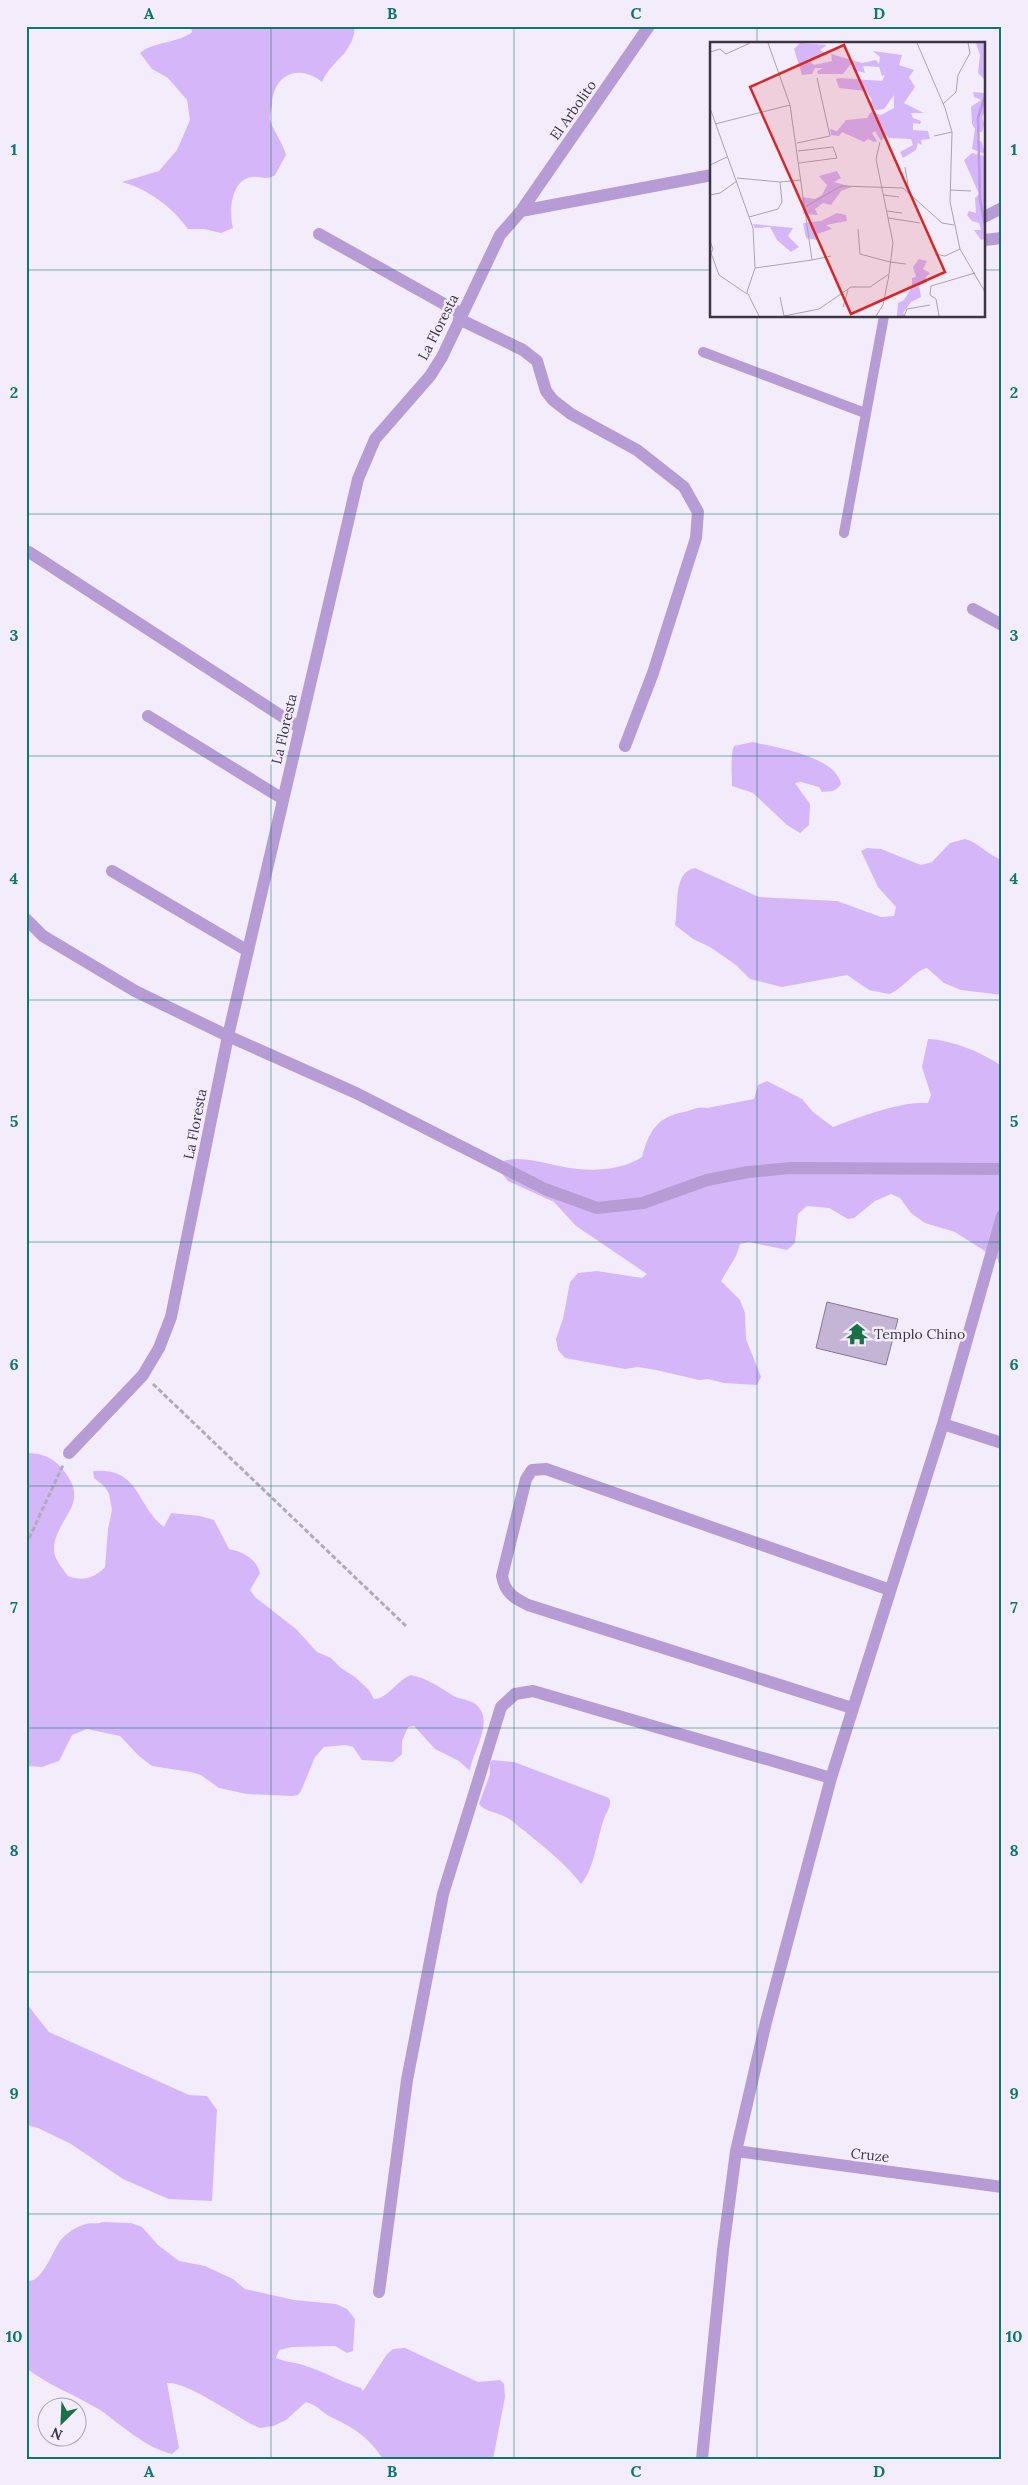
<svg xmlns="http://www.w3.org/2000/svg" width="1028" height="2485" font-family="Lora,serif">
  <style>
    .green { fill: #d5b6f8 }
    .building { fill: #c4b5d6; stroke: #867897 }
    .lines { fill: none; stroke-linecap: round; stroke-linejoin: round }
    .path { stroke: #b1abb9; stroke-width: 3; stroke-dasharray: 5 2.5; stroke-linecap: butt }
    .service { stroke: #b69bd4; stroke-width: 10 }
    .minor { stroke: #b69bd4; stroke-width: 12 }
    .grid { fill: none; stroke: #0f766e; stroke-width: 1; stroke-opacity: 0.55 }
    .labels { text-anchor: middle; stroke-width: 5; stroke-linejoin: round; paint-order: stroke }
    .street-label { font-size: 14px; fill: #3c3643; stroke: #f3edfb }
    .poi-label { font-size: 14px; fill: #3c3643; stroke: #f3edfb; text-anchor: start }
    .inset-river { fill: none; stroke: #c197ee; stroke-width: 2.5 }
    .inset-road { fill: none; stroke: #aaa4b1; stroke-width: 1 }
    .view { fill: #d62828; fill-opacity: 0.15; stroke: #d62828; stroke-width: 2.5 }
    .inset-edge { fill: none; stroke: #3c3643; stroke-width: 2.5 }
    .neatline { fill: none; stroke: #0f766e; stroke-width: 2 }
    .grid-label { font-size: 16px; text-anchor: middle; font-weight: bold; fill: #0f766e }
  </style>
  <rect width="100%" height="100%" fill="#f3edfb"/>
  <!-- green -->
  <path class="green" d="M191,26H355C353,55 332,59 322,82C298,63 273,75 272,105C271,110 269,116 270,120C274,132 283,143 286,155L275,175C266,181 261,176 252,177C230,180 229,213 233,228L221,233L204,229H188C172,207 148,189 122,182L159,171L177,150L190,120L187,100L181,93L168,78L152,69L140,53C154,41 180,43 192,32Z
    M753,742C776,748 836,756 841,784C836,792 831,791 822,792L819,787L801,782L795,783L810,804L809,825L800,833L787,825L753,793L732,786C732,775 730,756 734,746Z
    M965,839C979,843 988,855 1002,860V995L961,990L944,983L927,968C915,970 903,989 889,994L869,990L847,975L782,987L750,979L736,965L710,947L693,939L675,925C679,908 672,872 695,868L759,897L837,901L881,917L894,916L896,907L878,887L861,851L867,848L881,849L921,865L932,862L950,843Z
    M928,1039C952,1040 981,1052 1002,1066V1257L998,1263V1259L991,1258L988,1253L955,1232L925,1223L911,1213L900,1198L891,1194L875,1201L854,1218L848,1219L829,1208L807,1206L798,1214L795,1243L787,1250L749,1242L740,1244L736,1256L721,1281L740,1300L745,1313L746,1339L761,1377L757,1385L724,1383L708,1379L699,1380L656,1370L638,1367L625,1369L565,1358L558,1350L556,1339L563,1319L570,1282L578,1273L597,1271L642,1278L647,1274L576,1226L554,1202L508,1181L495,1165C517,1150 554,1168 578,1169C599,1171 623,1169 642,1157C649,1131 657,1117 684,1112C692,1110 698,1106 707,1108L754,1099L758,1085L767,1081L802,1099L813,1112L833,1127C856,1118 904,1100 928,1103L931,1095L922,1067Z
    M26,1453C42,1453 53,1457 63,1470C92,1504 56,1517 54,1548C53,1558 63,1569 68,1576C82,1582 95,1578 105,1567L108,1529L112,1510L109,1494L105,1487L94,1478L93,1471C140,1467 135,1504 164,1527L171,1513L200,1516L214,1520L229,1549C243,1552 256,1558 260,1573L250,1590L255,1597L296,1629L317,1652L331,1658L341,1668L355,1677L369,1690L374,1699C388,1699 398,1679 411,1675C426,1678 440,1687 452,1695C458,1699 467,1699 474,1703C497,1719 472,1751 470,1771L459,1761L435,1749L414,1726L408,1727L402,1741V1754L393,1762L362,1760L353,1747L346,1745L324,1747L315,1757L301,1791L298,1795L292,1796L247,1794L219,1788L201,1775L191,1772L152,1766L139,1756L120,1736L87,1729L72,1735L59,1761L42,1767L26,1766Z
    M492,1760L514,1762L609,1798C612,1804 608,1810 605,1816C597,1836 595,1869 581,1884C565,1862 534,1839 512,1821C503,1813 484,1812 479,1804L490,1774V1763Z
    M26,2003L49,2032L189,2095L207,2096L217,2110L212,2201L169,2199L157,2194L123,2179L71,2144L38,2128L26,2125Z
    M102,2222L131,2223L142,2227L158,2245L179,2261L205,2266L233,2279L245,2289L294,2300L336,2304L347,2309L355,2319L353,2351L347,2353L335,2346L292,2347L279,2350L276,2358C285,2362 294,2362 303,2365C323,2371 341,2382 361,2388L363,2391L387,2354L393,2349L405,2348L478,2382L500,2380L504,2384L505,2397L493,2459H383C368,2437 356,2429 333,2418C323,2414 318,2405 306,2402L286,2420L273,2426L260,2428C238,2419 188,2381 167,2383L179,2448L172,2454C144,2447 123,2426 100,2410C76,2395 49,2386 26,2368V2281C42,2284 52,2252 60,2241C66,2233 77,2226 86,2224C92,2222 96,2225 102,2222Z"/>
  <!-- building -->
  <path class="building" d="M827,1302L898,1319L886,1365L816,1348Z"/>
  <g class="lines">
    <!-- path -->
    <path class="path" d="M153,1384L407,1627
      M26,1545L63,1465"/>
    <!-- service -->
    <path class="service" d="M703,352L865,413
      M844,533L884,316"/>
    <!-- minor -->
    <path class="minor" d="M521,211L649,26
      M984,217L1002,208
      M319,234L462,314
      M984,240L1002,238
      M459,319L523,350L537,361L546,391L553,400L571,414L637,450L684,487L698,512L696,538L653,673L625,746
      M29,552L300,728
      M973,609L1002,625
      M148,716L283,799
      M112,871L248,951
      M26,919L43,936L135,991L228,1036L356,1093L545,1189L597,1208L643,1203L707,1180L748,1172L790,1168L1002,1169
      M943,1424L1002,1443
      M69,1453L143,1375L159,1348L171,1317L228,1036L358,479L375,439L430,376L442,357L500,235L521,211L712,175
      M852,1708L528,1605C514,1598 505,1593 502,1576L526,1479L532,1470L546,1469L890,1590
      M736,2151L1002,2187
      M379,2292L407,2080L443,1894L501,1707L515,1694L533,1691L831,1778
      M702,2459L723,2250L736,2151L766,2022L831,1778L943,1424L1002,1216"/>
  </g>
  <!-- grid -->
  <path class="grid" d="M271,26V2459M514,26V2459M757,26V44M26,270H712M984,270H1002M757,316V2459M26,514H1002M26,756H1002M26,1000H1002M26,1242H1002M26,1486H1002M26,1728H1002M26,1972H1002M26,2214H1002"/>
  <!-- icons -->
  <defs>
    <g id="temple-bare" transform="scale(1.725)"><path d="M0-6L5-2H3V0L6.5 2.5H4V6H1.5V3h-3V6H-4V2.5H-6.5L-3 0V-2H-5Z" fill="#187044" stroke="#f3edfb" stroke-width="2.5" paint-order="stroke"/></g>
  </defs>
  <g fill-rule="evenodd">
    <use href="#temple-bare" x="857" y="1334"/>
  </g>
  <g class="labels">
    <!-- street labels -->
    <g class="street-label">
      <text transform="translate(573 110) rotate(-55)" y="5">El Arbolito</text>
      <text transform="translate(438 327) rotate(-63)" y="5">La Floresta</text>
      <text transform="translate(284 729) rotate(-77)" y="5">La Floresta</text>
      <text transform="translate(195 1124) rotate(-79)" y="5">La Floresta</text>
      <text transform="translate(870 2155) rotate(6)" y="5">Cruze</text>
    </g>
    <!-- poi labels -->
    <g class="poi-label">
      <text x="874" y="1339">Templo Chino</text>
    </g>
  </g>
  <!-- overview -->
  <g transform="translate(710 42)">
    <rect width="275" height="275" fill="#f3edfb"/>
    <path d="M90,1L117,3L110,8L118,13L97,17L104,23L122,19L121,12L152,21L166,18L169,22L170,15L163,9L192,13L189,23L204,28L199,35L205,45L194,61L214,71H201L203,76L211,79L210,82L203,81V88L218,89L220,97L211,98L212,103L208,101L206,108L193,116L190,110L203,103L201,97L179,96L176,93L171,99L165,89L162,91L167,99L164,100L158,97L154,100L132,90L129,94L121,93L120,87L127,89L136,78L157,76L161,70L171,73L184,66V53L174,67L166,68L159,63L162,58L156,49L129,46L126,37L130,36L172,39L175,33L172,34L169,25L153,24L155,31L143,28V23H140L133,32H108L107,29L113,26H105L102,32L92,33L84,7ZM266,1H275V38L268,31L270,13ZM263,50L275,51V69L272,75L274,82L272,90H267V98L272,100L275,112L262,107L265,87L262,82L261,65L271,58L264,55ZM262,111L275,114V197L271,198L264,188H271L269,181L262,179L257,173L259,169L266,171L265,156L269,152L254,118ZM127,129L131,136L124,140L142,145L131,149L121,163L113,161L105,167L108,173L93,172L92,155L105,157L112,153L117,143L109,134ZM127,171L136,173L137,179L116,183L122,187L107,192L108,198L96,196L93,181L111,179ZM43,182L83,186L78,194L89,205L81,210L67,198L60,185L45,186ZM209,217L217,219L213,227L220,231L216,235L217,241L209,243L211,255L201,260L193,271L196,274H187L188,261L194,258L202,245V236L206,235L203,225Z" fill="#d5b6f8"/>
    <path class="inset-river" d="M275,54L268,76L270,158L275,183"/>
    <path class="inset-road" d="M207,1L235,66L242,90L240,160L250,207L275,250M0,10L10,7L16,12L40,1M233,62L246,50L248,33L260,11L258,1M0,66L43,186L45,226L37,250L49,274M5,82L80,63M224,94L242,90M87,101L120,94L107,36M88,109L123,105L127,116L89,121M0,123L17,115M195,125L199,149M27,136L70,140L91,138M240,148L261,149M0,153L10,151L27,139M174,153L189,155M95,165L131,144L193,146L232,181L244,183M177,169L192,171M39,175L68,167L72,160L70,140M178,176L210,181M148,187L150,212L180,220M0,199L3,207L1,211L9,233L37,252M225,212L235,214L250,207M102,218L121,214M180,220L196,222M45,226L102,218L80,63L58,1M70,255L74,274M133,265L138,248M74,274L109,267L141,245H160L179,232L183,201L166,117L170,100M166,274L173,263L179,233M194,274L197,267L220,263M229,274L226,257L220,253L221,244L265,231"/>
    <path class="view" d="M134,3L235,230L141,272L40,45Z"/>
    <rect width="275" height="275" class="inset-edge"/>
  </g>
  <!-- border -->
  <rect width="1028" height="2485" fill="none" stroke="#f3edfb" stroke-width="55"/>
  <!-- north arrow -->
  <g transform="translate(62 2422) rotate(204)"><circle r="24" fill="#f3edfb" stroke="#aaa4b1"/>
  <path d="M0-4L9 19L0 12L-9 19Z" fill="#187044"/>
  <text y="-8" font-size="14" font-weight="bold" text-anchor="middle" fill="#3c3643">N</text>
  </g>
  <rect x="28" y="28" width="972" height="2430" class="neatline"/>
  <g class="grid-label">
    <text x="149" y="19">A</text>
    <text x="392" y="19">B</text>
    <text x="636" y="19">C</text>
    <text x="879" y="19">D</text>
    <text x="14" y="155">1</text>
    <text x="1014" y="155">1</text>
    <text x="14" y="398">2</text>
    <text x="1014" y="398">2</text>
    <text x="14" y="641">3</text>
    <text x="1014" y="641">3</text>
    <text x="14" y="884">4</text>
    <text x="1014" y="884">4</text>
    <text x="14" y="1127">5</text>
    <text x="1014" y="1127">5</text>
    <text x="14" y="1370">6</text>
    <text x="1014" y="1370">6</text>
    <text x="14" y="1613">7</text>
    <text x="1014" y="1613">7</text>
    <text x="14" y="1856">8</text>
    <text x="1014" y="1856">8</text>
    <text x="14" y="2099">9</text>
    <text x="1014" y="2099">9</text>
    <text x="14" y="2342">10</text>
    <text x="1014" y="2342">10</text>
    <text x="149" y="2477">A</text>
    <text x="392" y="2477">B</text>
    <text x="636" y="2477">C</text>
    <text x="879" y="2477">D</text>
  </g>
</svg>
